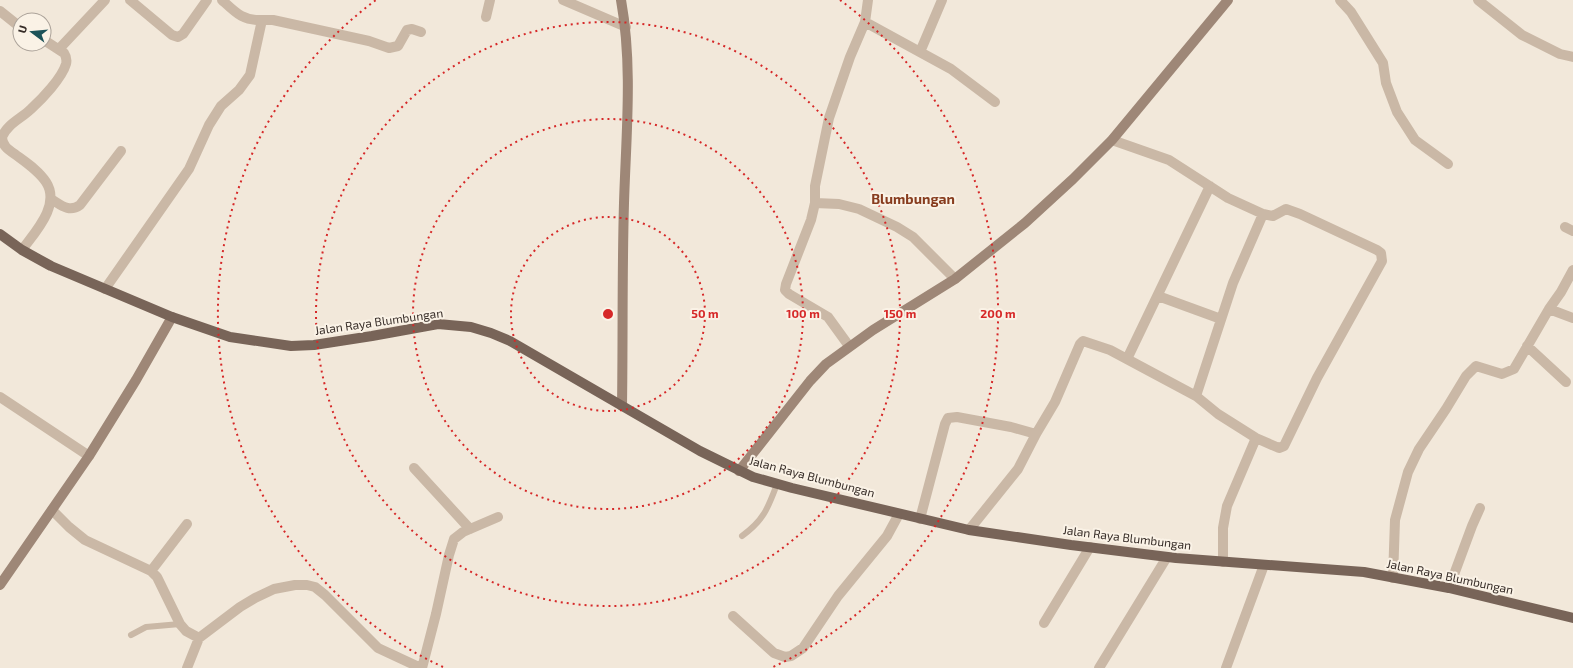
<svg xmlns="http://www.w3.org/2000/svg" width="1573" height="668" font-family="'Exo 2',sans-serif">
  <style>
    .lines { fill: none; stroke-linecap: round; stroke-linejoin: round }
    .lane { stroke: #cab8a6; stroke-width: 6 }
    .street { stroke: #cab8a6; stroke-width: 10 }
    .secondary { stroke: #9e8777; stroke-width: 10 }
    .primary { stroke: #786458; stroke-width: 10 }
    .ring { fill: none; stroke: #d62828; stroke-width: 2; stroke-dasharray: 2 4 }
    .labels { text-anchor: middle; stroke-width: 4; stroke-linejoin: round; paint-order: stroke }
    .street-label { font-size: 12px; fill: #362c27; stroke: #faf2e6 }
    .quarter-label { font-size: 14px; font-weight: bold; fill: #873c1e; stroke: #faf2e6 }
    .centre { fill: #d62828; stroke: #faf2e6; stroke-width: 2 }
    .ring-label { font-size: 12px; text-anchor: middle; font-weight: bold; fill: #d62828; stroke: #faf2e6; stroke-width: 4; stroke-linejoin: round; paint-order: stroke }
  </style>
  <rect width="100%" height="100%" fill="#f2e8da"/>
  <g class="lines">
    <!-- lane -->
    <path class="lane" d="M742,536C764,520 768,508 777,484
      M131,635L146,627L180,624"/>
    <!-- street -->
    <path class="street" d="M130,0L172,35L178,37L183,34L207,0
      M222,0C236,13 243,21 262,20
      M563,0L626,27
      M1340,0L1351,12L1383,63L1386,83L1397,112L1415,140L1448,164
      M1478,0L1522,35L1560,54L1573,57
      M0,11L20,27
      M486,17L490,0
      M865,22L951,69L995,102
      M59,49L105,0
      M920,52L942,0
      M51,199C61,205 69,213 80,205L121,151
      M815,203L839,204L859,209L897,227L913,237L955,279
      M1565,227L1573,231
      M22,250C35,232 61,205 46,182C39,171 27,163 16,155C9,150 2,146 2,137C7,124 22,118 31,109C42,99 62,78 66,64C67,60 66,56 64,53L44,40
      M105,289L189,169L209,125L221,106L239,90L250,75L262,20H273L369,41L389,48L398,46L407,30L412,29L421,32
      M1158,296L1221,319
      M1549,309L1573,318
      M849,346L828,317L789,294L785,290L786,284L811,220L815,203V186L829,118L850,57L865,22L868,0
      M1527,346L1566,382
      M1127,359L1210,186
      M1196,396L1233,283L1263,214
      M0,397L89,456
      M414,468L470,529
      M52,510L69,527L85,540L151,571L157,577L180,624L186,631L199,638L240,607L255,598L274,589L295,585H307L315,587L325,595L378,648L421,668
      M920,519L945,424L948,418L957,417L1011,427L1036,434
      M969,530L1018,469L1036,434L1055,402L1080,344L1083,341L1110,350L1196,396L1218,414L1256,438L1279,448L1284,446L1317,378L1382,261L1381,253L1377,250L1300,214L1286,209L1273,216L1263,214L1228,198L1169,160L1112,140
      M1223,562V528L1227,506L1256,438
      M151,571L187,524
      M1393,578L1395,520L1408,472L1419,449L1446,409L1466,376L1476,366L1502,374L1514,369L1549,309L1561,292L1573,270
      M1449,588L1472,526L1480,508
      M733,616L774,653L785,657L791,656L803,648L838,596L887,536L899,514
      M1044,623L1090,547
      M187,668L199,638
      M422,668L436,614L449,555L454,539L463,532L498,517
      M1099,668L1167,557
      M1226,668L1264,565"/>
    <!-- secondary -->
    <path class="secondary" d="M621,0C633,66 626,136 624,203C622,270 623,338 622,406
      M739,471L810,381L826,364L873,330L955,279L1025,223L1073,179L1112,140L1228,0
      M0,585L89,456L136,380L172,317"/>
    <!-- primary -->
    <path class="primary" d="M0,234L22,250L51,266L172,317L230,337L291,346L314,345L372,336L438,324L471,327L491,333L510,341L700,451L753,477L792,488L969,530L1071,545L1176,558L1364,572L1449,588L1573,618"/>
  </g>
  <!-- distance rings -->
  <g class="ring">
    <circle cx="608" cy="314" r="97"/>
    <circle cx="608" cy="314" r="195"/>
    <circle cx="608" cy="314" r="292"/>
    <path d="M443 667A390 390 0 0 1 376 0M840 0A390 390 0 0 1 773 667"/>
  </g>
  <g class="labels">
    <!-- street labels -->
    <g class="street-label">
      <text transform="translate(379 322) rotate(-8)" y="4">Jalan Raya Blumbungan</text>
      <text transform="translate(812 477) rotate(15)" y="4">Jalan Raya Blumbungan</text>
      <text transform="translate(1127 538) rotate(7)" y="4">Jalan Raya Blumbungan</text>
      <text transform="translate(1450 577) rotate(12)" y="4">Jalan Raya Blumbungan</text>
    </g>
    <!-- quarter labels -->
    <g class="quarter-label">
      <text x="913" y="204">Blumbungan</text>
    </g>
  </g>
  <circle cx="608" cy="314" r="6" class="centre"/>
  <g class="ring-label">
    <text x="705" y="318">50 m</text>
    <text x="803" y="318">100 m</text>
    <text x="900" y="318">150 m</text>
    <text x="998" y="318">200 m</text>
  </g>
  <!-- north arrow -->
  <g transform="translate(32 32) rotate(286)"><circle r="19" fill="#faf2e6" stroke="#aca39a"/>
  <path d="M0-3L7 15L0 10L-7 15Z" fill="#1c5258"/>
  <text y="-6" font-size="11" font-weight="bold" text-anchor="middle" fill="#362c27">U</text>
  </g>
</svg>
